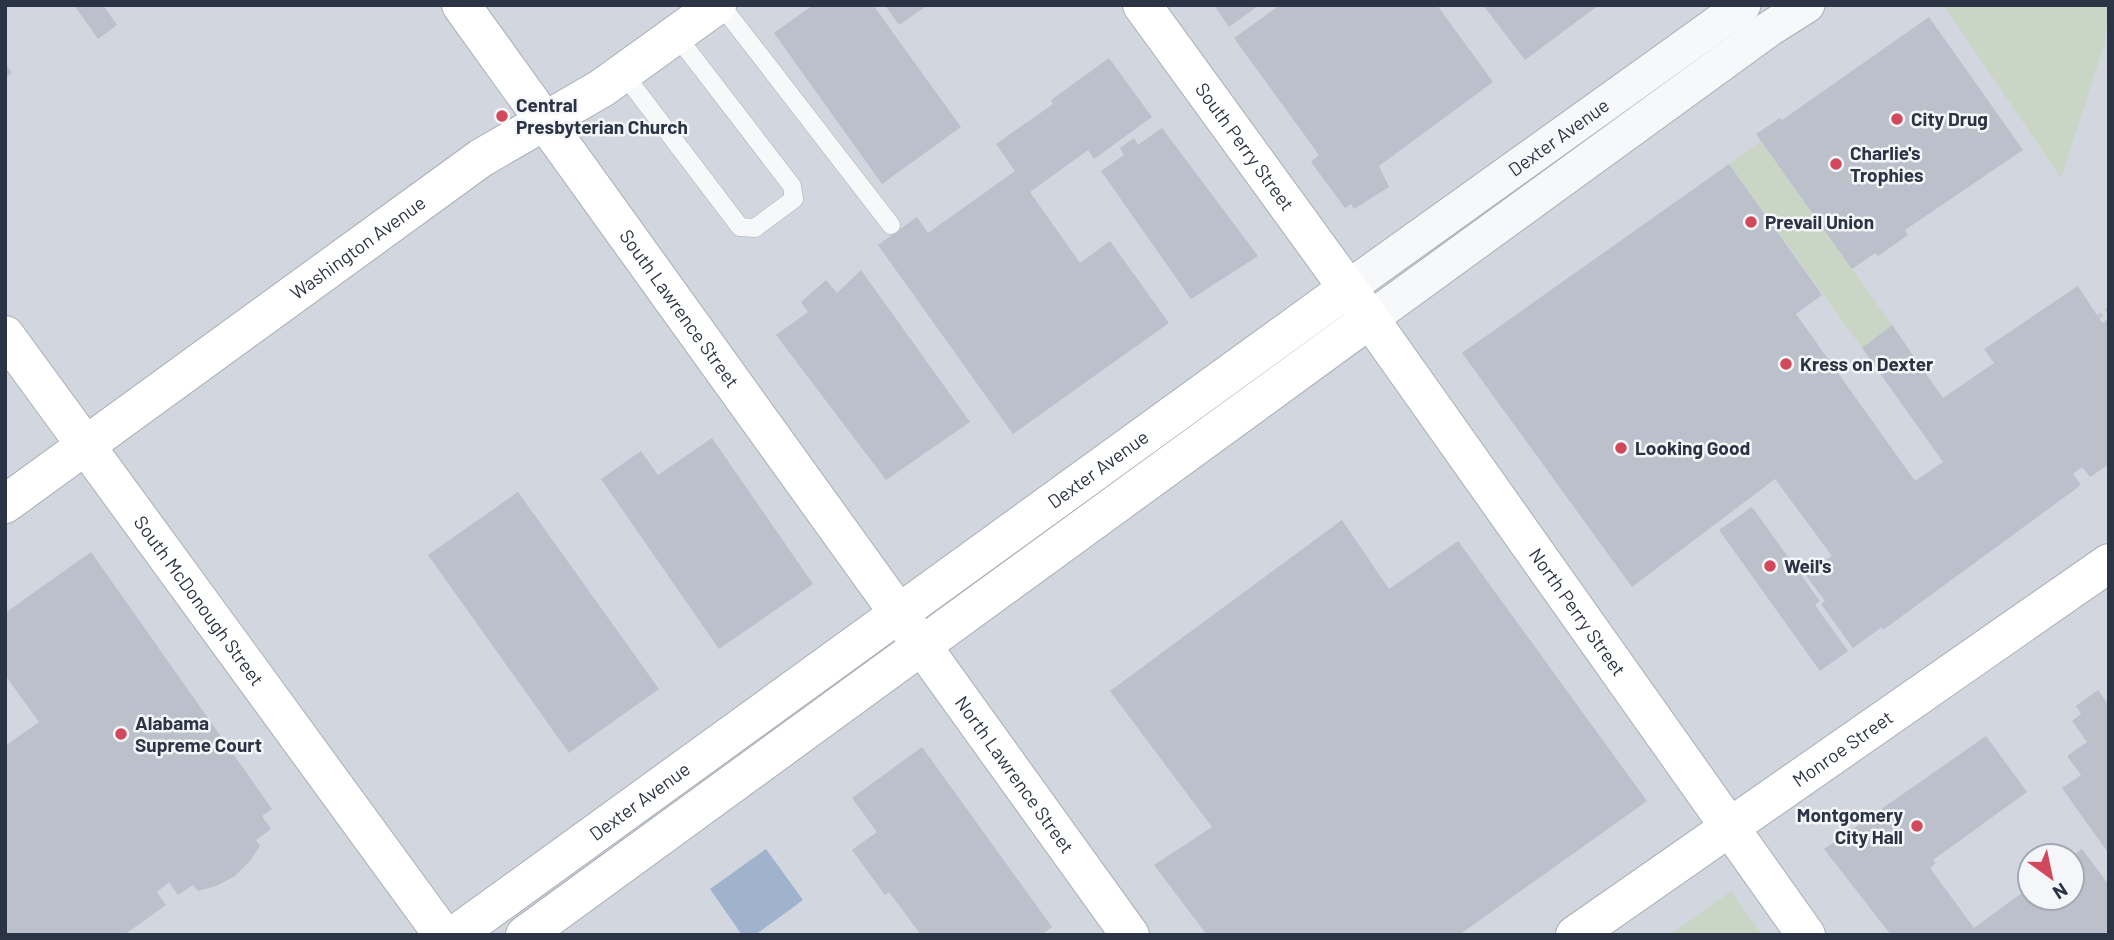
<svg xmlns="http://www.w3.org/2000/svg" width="2114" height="940" font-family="Barlow,sans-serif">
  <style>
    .built { fill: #d2d6de; fill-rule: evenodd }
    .green { fill: #c9d6c5 }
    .water { fill: #9fb4cc }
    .building { fill: #bbc0ca }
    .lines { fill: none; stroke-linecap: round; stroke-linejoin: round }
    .lane-casing { stroke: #a9aeb7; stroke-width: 19 }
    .street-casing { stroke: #a9aeb7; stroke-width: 37 }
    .secondary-casing { stroke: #a9aeb7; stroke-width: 40 }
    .path { stroke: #c2c5cb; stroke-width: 4.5; stroke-dasharray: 5 5; stroke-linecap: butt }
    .lane { stroke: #f7f8fa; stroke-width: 18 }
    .street { stroke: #f7f8fa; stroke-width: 35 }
    .secondary { stroke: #fff; stroke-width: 38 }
    .poi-dot { fill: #d1495b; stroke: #f4f6f9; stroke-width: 2.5 }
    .labels { text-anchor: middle; stroke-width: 5; stroke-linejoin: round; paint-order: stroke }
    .poi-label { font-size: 19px; font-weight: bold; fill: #2b3445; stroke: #f4f6f9; text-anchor: start }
    .street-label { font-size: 19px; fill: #2b3445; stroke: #f4f6f9 }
  </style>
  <rect width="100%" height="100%" fill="#e4e7ec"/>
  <!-- built -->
  <path class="built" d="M5,5H2109V935H5ZM2030,856H2072V898H2030Z"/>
  <!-- green -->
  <path class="green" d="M1954,5H2109L2105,42L2061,178L1945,7Z
    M1761,141L1892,325L1862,348L1729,164Z
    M1731,891L1762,935H1670Z"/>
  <!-- water -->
  <path class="water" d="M766,849L803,900L755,935H742L710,889Z"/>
  <!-- building -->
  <path class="building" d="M74,5H103L117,25L98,39Z
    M813,5H873L961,127L882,184L774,33Z
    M885,5H928L899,25Z
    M1214,5H1259L1229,27Z
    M1280,5H1437L1493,82L1379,166L1389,187L1354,209L1351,204L1345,208L1311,162L1319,155L1234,38Z
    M1483,5H1599L1525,60Z
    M1929,17L2023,150L1905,230L1908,235L1878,256L1875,253L1852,269L1756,134L1780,118L1782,120Z
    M1109,58L1152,117L1094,159L1088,150L1030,192L1080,263L1110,241L1169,323L1013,434L878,245L917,217L928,233L1015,171L996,144L1053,104L1051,100Z
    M5,63L12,73L5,78Z
    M1162,128L1258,256L1191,299L1101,171L1124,155L1120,148L1134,138L1138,145Z
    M1729,164L1822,295L1796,314L1915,481L1943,462L1862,348L1892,325L1943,398L1994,363L1984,349L2078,286L2102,323L2109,318V464L2090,477L2082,467L2073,474L2081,485L1883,630L1882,627L1853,648L1821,604L1825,601L1805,574L1832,556L1775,479L1632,587L1462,353Z
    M861,270L970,422L886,480L776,335L808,312L801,302L826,280L837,293Z
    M712,438L813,584L719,649L601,479L641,451L658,475Z
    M518,492L659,689L569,753L428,555Z
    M1752,507L1820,601L1815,605L1848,651L1820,671L1719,530Z
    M1342,520L1389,589L1458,541L1647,801L1459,935H1207L1154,865L1212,827L1110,691Z
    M91,552L272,809L262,816L271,829L256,840L260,846L250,861L235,876L216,886L198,891L193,885L178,895L169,882L157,892L166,905L124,935H5V746L39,722L5,675V613Z
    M2098,690L2109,706V854L2062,788L2081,775L2067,756L2087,742L2072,721L2081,714L2076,706Z
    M1986,736L2027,792L1933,860L1936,863L1930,868L1974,928L2030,887V898H2072V856L2082,849L2109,885V935H1891L1824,849Z
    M922,747L1052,927L1041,935H921L889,892L885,895L852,850L877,832L852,798Z"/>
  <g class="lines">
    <!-- lane casing -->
    <g class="lane-casing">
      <path id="lane" d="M721,5L891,225
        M623,73L740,227L755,228L794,199L792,186L676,35"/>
    </g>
    <!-- street casing -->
    <g class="street-casing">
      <g id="street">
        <path id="s1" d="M1348,288L1743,5"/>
        <path d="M1370,319L1769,29L1807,5"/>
      </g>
    </g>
    <!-- secondary casing -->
    <g class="secondary-casing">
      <g id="secondary">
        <path id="s2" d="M461,5L1130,935"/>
        <path id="s3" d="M1142,5L1370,319L1806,935"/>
        <path id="s4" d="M5,335L443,935"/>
        <path id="s5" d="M5,504L481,158L602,88L717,5"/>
        <path id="s6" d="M455,935L1348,288"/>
        <path d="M525,935L1370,319"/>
        <path id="s7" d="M1575,935L2109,563"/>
      </g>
    </g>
    <!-- path -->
    <path class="path" d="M2098,317L2109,309"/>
    <!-- lane -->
    <use href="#lane" class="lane"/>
    <!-- street -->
    <use href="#street" class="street"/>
    <!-- secondary -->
    <use href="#secondary" class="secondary"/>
  </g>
  <!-- markers -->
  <g class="poi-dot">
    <circle cx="502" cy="116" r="7"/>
    <circle cx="1897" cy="119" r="7"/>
    <circle cx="1836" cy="164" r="7"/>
    <circle cx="1751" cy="222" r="7"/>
    <circle cx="1786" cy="364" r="7"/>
    <circle cx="1621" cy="448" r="7"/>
    <circle cx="1770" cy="566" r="7"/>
    <circle cx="121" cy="734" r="7"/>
    <circle cx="1917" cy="826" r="7"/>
  </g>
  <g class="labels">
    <!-- poi labels -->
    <g class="poi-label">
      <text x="516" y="112">Central<tspan x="516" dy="22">Presbyterian Church</tspan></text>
      <text x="1911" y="126">City Drug</text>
      <text x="1850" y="160">Charlie's<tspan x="1850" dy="22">Trophies</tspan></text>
      <text x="1765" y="229">Prevail Union</text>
      <text x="1800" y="371">Kress on Dexter</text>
      <text x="1635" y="455">Looking Good</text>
      <text x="1784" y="573">Weil's</text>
      <text x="135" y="730">Alabama<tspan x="135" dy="22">Supreme Court</tspan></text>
      <text x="1903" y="822" text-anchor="end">Montgomery<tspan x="1903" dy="22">City Hall</tspan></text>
    </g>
    <!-- street labels -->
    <g class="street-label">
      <text dy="7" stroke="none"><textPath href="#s1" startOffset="259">Dexter Avenue</textPath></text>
      <text dy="7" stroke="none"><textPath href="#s3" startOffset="175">South Perry Street</textPath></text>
      <text dy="7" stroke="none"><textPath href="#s5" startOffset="436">Washington Avenue</textPath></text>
      <text dy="7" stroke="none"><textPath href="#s2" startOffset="374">South Lawrence Street</textPath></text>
      <text dy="7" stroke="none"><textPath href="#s6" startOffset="794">Dexter Avenue</textPath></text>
      <text dy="7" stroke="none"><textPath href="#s4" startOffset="329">South McDonough Street</textPath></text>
      <text dy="7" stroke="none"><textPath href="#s3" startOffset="747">North Perry Street</textPath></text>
      <text dy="7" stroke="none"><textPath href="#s7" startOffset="326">Monroe Street</textPath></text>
      <text dy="7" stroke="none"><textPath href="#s2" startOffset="948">North Lawrence Street</textPath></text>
      <text dy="7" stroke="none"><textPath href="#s6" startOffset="228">Dexter Avenue</textPath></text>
    </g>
  </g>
  <!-- border -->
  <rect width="2114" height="940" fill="none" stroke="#2b3445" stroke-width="14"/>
  <!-- north arrow -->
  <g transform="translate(2051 877) rotate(147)"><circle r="33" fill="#f4f6f9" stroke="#a4a8b1" stroke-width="2"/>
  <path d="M0-5L12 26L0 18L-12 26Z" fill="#d1495b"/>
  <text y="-10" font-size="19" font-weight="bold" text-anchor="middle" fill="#2b3445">N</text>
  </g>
</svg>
